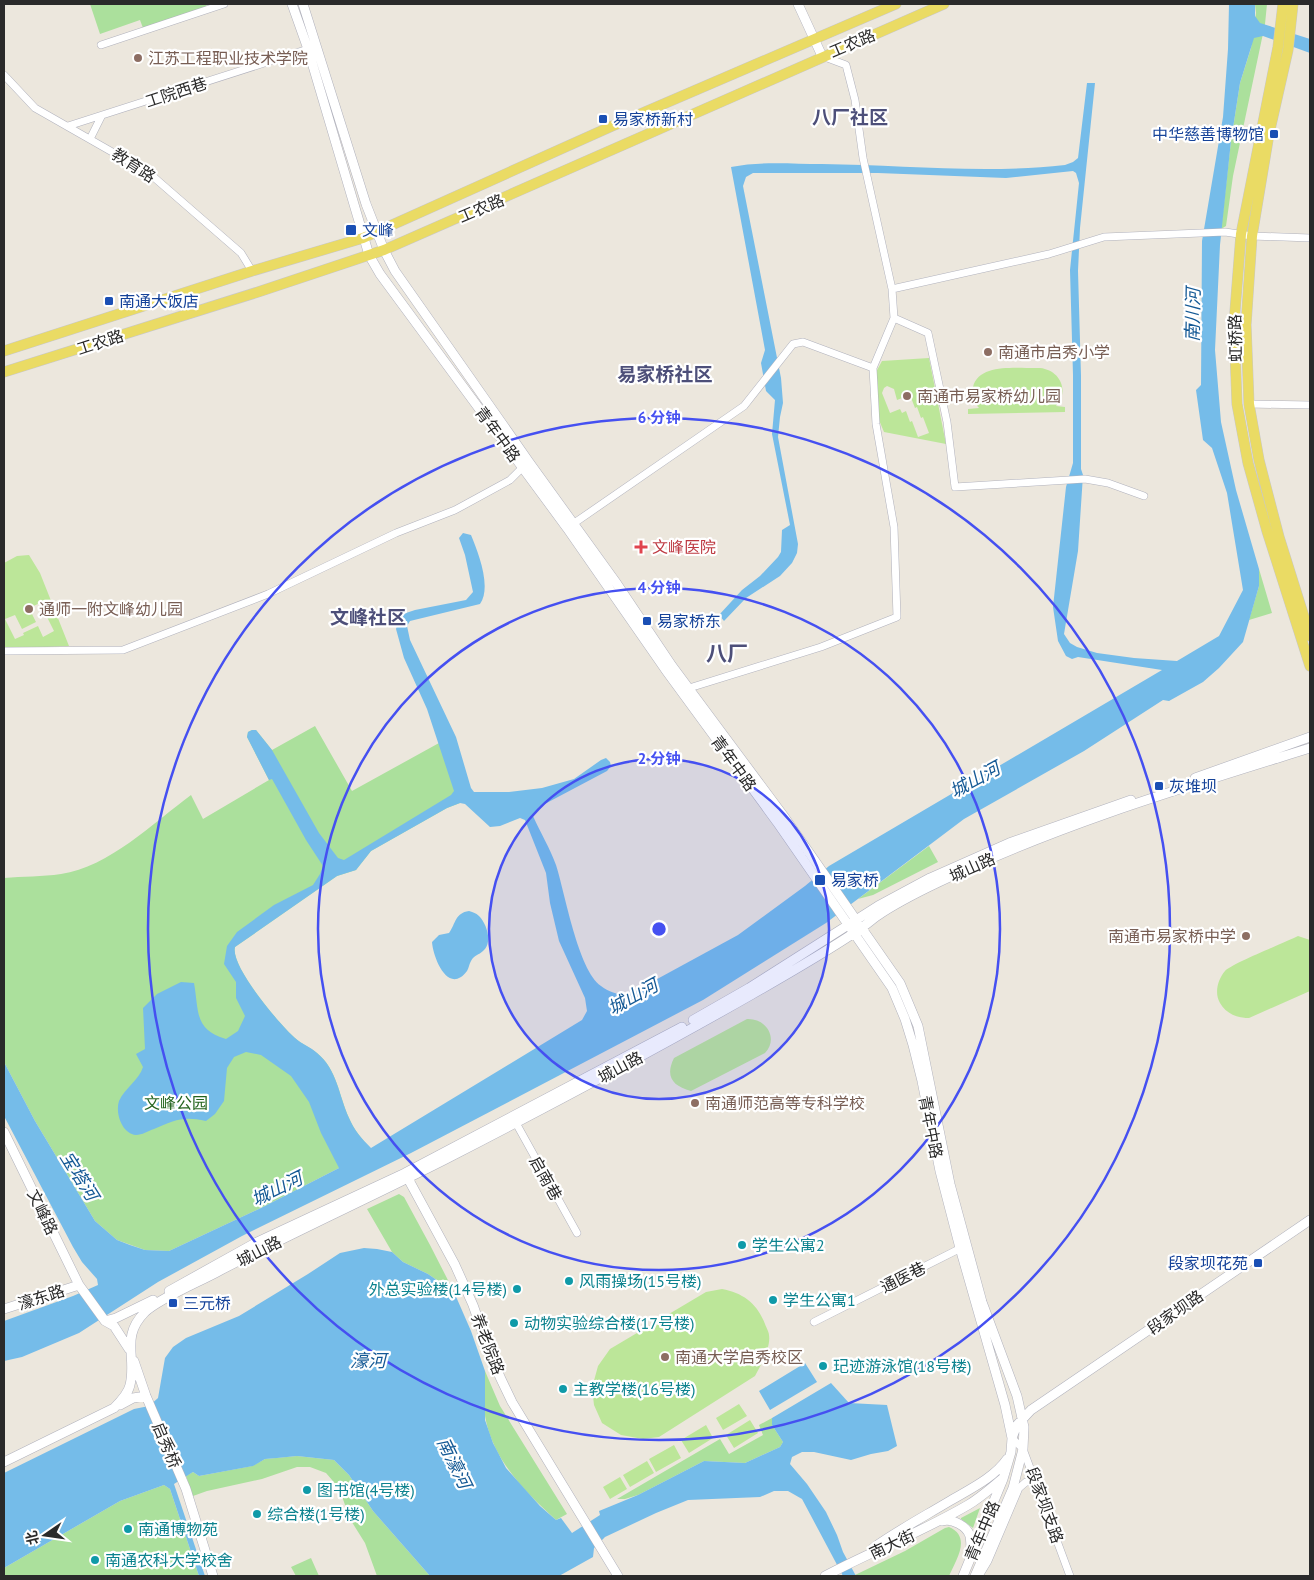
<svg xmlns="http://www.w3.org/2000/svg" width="1314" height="1580" font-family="'PT Sans','Noto Sans SC',sans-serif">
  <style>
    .green { fill: #abe09c }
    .pitch { fill: #bce699; fill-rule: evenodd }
    .water { fill: #75bce9; fill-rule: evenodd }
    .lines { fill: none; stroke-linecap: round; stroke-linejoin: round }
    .street-casing { stroke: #b1b2bd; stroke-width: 8 }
    .secondary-casing { stroke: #b1b2bd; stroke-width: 10 }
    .primary-casing { stroke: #c8c8c8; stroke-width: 11 }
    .street { stroke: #fff; stroke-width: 7 }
    .secondary { stroke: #fff; stroke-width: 9 }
    .primary { stroke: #eadb64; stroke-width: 10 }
    .ring { fill: none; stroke: #4550f1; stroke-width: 2.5 }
    .education-dot { fill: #8d6e63; stroke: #fff; stroke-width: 2 }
    .transit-dot { fill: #1a4fb4; stroke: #fff; stroke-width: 2 }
    .health-dot { fill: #e0444e; stroke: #fff; stroke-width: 2 }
    .culture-dot { fill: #0f9aa8; stroke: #fff; stroke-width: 2 }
    .labels { text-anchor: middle; stroke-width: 4.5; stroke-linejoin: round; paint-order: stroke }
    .street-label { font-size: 16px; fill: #2a2a2a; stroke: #fff }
    .education-label { font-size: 16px; fill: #785e54; stroke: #fff; text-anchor: start }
    .transit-label { font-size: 16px; fill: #164399; stroke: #fff; text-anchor: start }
    .health-label { font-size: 16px; fill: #be3a42; stroke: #fff; text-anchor: start }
    .park-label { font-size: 16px; fill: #24641e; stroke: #fff }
    .culture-label { font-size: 16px; fill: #0d838f; stroke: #fff; text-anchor: start }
    .water-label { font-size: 18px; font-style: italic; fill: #145995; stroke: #fff }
    .quarter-label { font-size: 19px; font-weight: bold; fill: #4d4f79; stroke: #fff }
    .district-label { font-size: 21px; font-weight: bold; fill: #4d4f79; stroke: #fff }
    .centre { fill: #4550f1; stroke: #fff; stroke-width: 2.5 }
    .ring-label { font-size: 15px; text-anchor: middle; font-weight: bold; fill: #4550f1; stroke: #fff; stroke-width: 4.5; stroke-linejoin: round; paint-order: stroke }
  </style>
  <rect width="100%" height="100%" fill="#ece7dd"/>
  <!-- green -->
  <path class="green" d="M90,4H206L207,7L143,28L140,20L100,34Z
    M1255,4H1267L1265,24L1233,176L1226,226L1221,229L1231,141L1240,83L1251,48L1256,13Z
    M1259,569L1272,613L1249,620L1259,586Z
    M315,726L352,791L439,743L455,791L460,803L447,808L371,851L356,870L337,876L235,947C230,966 280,1025 295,1038C301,1044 310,1047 317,1053C337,1069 339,1096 349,1118C354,1130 362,1139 371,1149L339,1168L261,1208L169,1251L145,1250L117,1240L95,1221L35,1121L4,1062V878C23,876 42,877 61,874C109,867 153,823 191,795L203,819L269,780L247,737L248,732L252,730H256L272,750Z
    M929,846L938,862L873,895L858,899Z
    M399,1194L404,1197L430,1245L454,1292L428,1274L403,1262L392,1252L367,1209Z
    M485,1371L500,1406L567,1514L556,1520C526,1493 495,1462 486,1421C483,1408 485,1386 485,1371Z
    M772,1418V1425L783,1442L780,1447L745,1463L704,1461L638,1495L625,1499H617L720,1439L729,1454L763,1435L759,1425Z
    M297,1456L334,1460L349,1475L373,1511L430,1576H377L365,1543L350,1519L339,1488L326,1473L310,1467H297L262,1479L207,1491L193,1496L186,1476L193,1472L199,1476L252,1466L265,1459Z
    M164,1485L170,1489L199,1576H4V1568L120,1501Z
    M980,1508L973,1528L961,1519V1518Z
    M949,1527C972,1537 956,1560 949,1576H856L855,1575L905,1551L945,1528Z
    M311,1558L319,1576H296L291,1567Z"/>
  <!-- pitch -->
  <path class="pitch" d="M929,358L946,444L884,432L879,420L876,372L882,361ZM887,386L894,389L897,400L910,395L915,408L917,407L921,418L923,417L929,433L918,437L912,421L910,422L906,411L902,413L900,409L890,413L882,393L884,388Z
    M1040,368C1060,370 1070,391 1056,406L1065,407V412L968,414V409L979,408C974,402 971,395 973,387C979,362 1021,369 1040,368Z
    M29,555L40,573L69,646L4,649V563L17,556ZM40,603L54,631L43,637L38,626L23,633L24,635L15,639L5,619L15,615L22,629L36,622L29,608Z
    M1298,936L1310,940V991L1249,1018C1238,1018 1226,1014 1220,1003C1214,993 1218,979 1225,971C1231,964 1286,942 1298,936Z
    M747,1019C766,1018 779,1038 765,1053L691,1091C672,1086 665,1076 674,1058Z
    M722,1289C743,1293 757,1303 765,1324C766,1327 769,1332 769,1335C771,1347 761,1365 755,1376L659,1437L643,1439L621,1435L602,1423L594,1405L592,1388L598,1366L610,1349L706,1292Z
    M739,1404L747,1416L723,1430L716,1418Z
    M750,1420L758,1433L734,1448L726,1435Z
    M706,1425L713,1438L689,1453L681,1440Z
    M674,1445L681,1458L656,1472L649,1459Z
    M647,1461L654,1473L630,1487L623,1475Z
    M620,1477L627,1489L610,1499L603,1487Z"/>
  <!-- water -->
  <path class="water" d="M1229,4H1255V16L1260,23L1310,39V53L1263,36L1254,38L1240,83L1231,141L1220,245L1215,350L1221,422L1236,490L1259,569V586L1243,642L1219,668L1203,682L1169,701L1163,700L1084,751L964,819L826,923L703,1000L411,1153L242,1236L158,1282L79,1333L22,1357L4,1361V1321L73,1296L98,1285L97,1279L82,1262L73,1247L4,1116V1062L35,1121L95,1221L117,1240L130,1245L145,1250L169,1251L261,1208L339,1168L321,1133L309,1102L291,1076L261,1055L246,1052L234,1057L227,1068L224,1101L215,1114L206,1121C183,1116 175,1120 154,1129C148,1131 142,1135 136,1135C122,1134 115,1113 119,1101C125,1088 139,1080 143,1067L136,1054L145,1049L143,1008L157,994L181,982L194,983C199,1011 194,1030 226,1039L238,1031L245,1016L236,998V982L224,964L227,946L237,932L274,905L313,885L320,874L323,866L306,840L272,779L269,780L247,737L248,732L252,730H256L272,750L319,833L338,858L344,860L451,795L454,791L427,709L404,658L396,629L400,615L415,610L466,600L473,592L465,555L459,538L463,533L471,535C478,552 492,587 480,604L410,621L407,626L410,640L456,737L471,788L474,792H509L542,788L574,779L601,760L606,758L610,762L611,766L607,771L539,807L533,816C540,832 550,848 556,865C565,893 578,970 601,986C608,992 618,994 626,996L738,935L805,886L829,866L1162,670L1078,657L1072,659L1066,656L1058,641L1053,607L1066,487L1073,463V375L1070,270L1079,183L1076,173L1073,171L1006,178L878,173H753L746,177L743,186L781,378L783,403L780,417L778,437L798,544L797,553L792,563L780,576L746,598L724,621L719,615L742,590L760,576L778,557L781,552L782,530L790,525L772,434L775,400L766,391L761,363L765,350L731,167C760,161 791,164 822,164C902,165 984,174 1065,165L1073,162L1078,158L1087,83H1095L1080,228L1078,271L1081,376V469L1083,475L1078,551L1064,634L1070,643L1077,647L1097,653L1134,658L1177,661L1219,636L1243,590L1227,493L1212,448L1203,440L1196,390L1201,385L1202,241L1223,117L1228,49ZM460,803L465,804L490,827L500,826L520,818L525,820L546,873L550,903L559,941L585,998L587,1011L582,1020L371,1148C362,1139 354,1130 349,1118C339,1096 337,1069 317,1053C311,1047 301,1044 295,1038C280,1025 230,966 235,947L337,876L356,870L371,851L447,808Z
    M469,911C472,912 476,913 479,916C487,924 493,943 483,951C479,955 474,955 471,961C469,964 469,968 467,971C448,996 433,957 432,942L439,935L449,933C456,923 455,913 469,911Z
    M364,1248L377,1249L392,1252L403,1262L428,1274L454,1292L471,1331L485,1371V1420L493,1443L506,1468L540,1506L556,1520L561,1518L572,1533L600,1515L599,1511L638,1495L704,1461L745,1463L780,1447L783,1442L772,1425V1418L831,1383L849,1403L887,1405L897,1446L888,1451L871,1454L851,1460L814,1452H802L792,1457L790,1464L807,1484L826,1512L837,1535L843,1552L856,1576H843L802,1499L788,1491H774L760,1497L688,1500L656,1513L605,1537L594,1548L593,1557L559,1576H430L373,1511L349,1475L334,1460L297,1456L277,1458L265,1459L253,1466L199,1476L193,1472L174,1484L205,1576H199L170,1489L164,1485L120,1501L4,1568V1473L134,1409L149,1406L158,1398L165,1358L173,1347L186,1338L239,1316L308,1274L340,1253Z
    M805,1363L817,1382L770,1410L759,1391Z"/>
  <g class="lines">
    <!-- street casing -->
    <g class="street-casing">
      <path id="street" d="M101,45L224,4
        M4,75L35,108L149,173L241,253L252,271
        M68,126L308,49
        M90,139L101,117
        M892,289L1049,254L1104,237L1225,232L1252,236L1310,238
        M894,318L928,333L947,422L955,487L1085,479L1108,483L1144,496
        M1249,404L1310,405
        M570,526L744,406L793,344L803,342L873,368
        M4,651L123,650L268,594L396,533L455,510L510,480L522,468
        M686,689L821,647L897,617L894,527L876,424L873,368L894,318L892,289L863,158L855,100L846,65L822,56
        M516,1123L577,1233
        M814,1322L963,1247
        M1012,1438L1023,1449L1070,1576
        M979,1576L988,1561L1019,1488L1026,1482H1032L1038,1485"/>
    </g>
    <!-- secondary casing -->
    <g class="secondary-casing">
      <path id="secondary" d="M292,4L308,49L369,255L380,274L567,528L665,669L777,822L892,988L905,1019L913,1045L922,1081L940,1171L960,1248L1005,1405L1012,1438L1011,1452L1003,1479L963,1576
        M303,4L366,204L384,250L395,271L529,462L617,584L672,666L785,818L900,983L918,1026L950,1184L982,1302L1017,1396L1024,1427L1023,1449L1013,1488L975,1576
        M798,4L822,56
        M1195,778L1310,737
        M693,1020L749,988L878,906L930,878L1009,843L1131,800
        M4,1132L79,1285L105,1321L114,1326L129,1349
        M405,1173L455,1265L473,1305L487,1345L500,1377L512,1402L618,1576
        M169,1291L257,1242L405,1173L682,1027
        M4,1309L79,1285
        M105,1321L116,1318L153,1300
        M134,1361L146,1396L186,1489L213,1576
        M120,1405L133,1398L146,1396
        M1012,1438L1017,1425L1031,1410L1310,1220
        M4,1462L114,1408C120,1402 128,1394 130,1385C137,1357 120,1337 145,1312C160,1298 199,1282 219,1271C294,1232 371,1197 446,1159C549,1106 651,1052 751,995C786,975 821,955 854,933C862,928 869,922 877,916C896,903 918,892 939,882C1057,825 1185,787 1310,748
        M942,1521C952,1518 967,1526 970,1536C971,1541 971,1548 971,1553
        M873,1548C897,1531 923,1517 948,1502C968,1490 994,1478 1007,1459
        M825,1576C872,1551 922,1532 968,1505C980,1498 991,1488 1002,1479"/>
    </g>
    <!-- primary casing -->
    <g class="primary-casing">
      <path id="primary" d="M1283,4L1278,47L1241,234L1234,324L1237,404L1248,463L1267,531L1310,666
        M1293,4L1288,50L1269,134L1252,236L1246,325L1249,404L1259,460L1279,537L1310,636
        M4,351L252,271L363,238L610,127L896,4
        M4,372L258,292L384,250L944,4"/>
    </g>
    <!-- street -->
    <use href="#street" class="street"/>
    <!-- secondary -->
    <use href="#secondary" class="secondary"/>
    <!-- primary -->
    <use href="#primary" class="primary"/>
  </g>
  <!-- distance rings -->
  <circle cx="659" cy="929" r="170" fill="#4550f1" fill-opacity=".12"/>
  <g class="ring">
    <circle cx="659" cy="929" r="170"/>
    <circle cx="659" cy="929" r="341"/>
    <circle cx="659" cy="929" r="511"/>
  </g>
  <!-- markers -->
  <g class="education-dot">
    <circle cx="138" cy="58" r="5"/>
    <circle cx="988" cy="352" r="5"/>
    <circle cx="907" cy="396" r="5"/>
    <circle cx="29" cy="609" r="5"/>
    <circle cx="1246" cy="936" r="5"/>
    <circle cx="695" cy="1103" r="5"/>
    <circle cx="665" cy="1357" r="5"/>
  </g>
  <g class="transit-dot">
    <rect x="598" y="114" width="10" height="10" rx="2.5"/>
    <rect x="1269" y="129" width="10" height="10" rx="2.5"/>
    <rect x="345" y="224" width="12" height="12" rx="2.5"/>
    <rect x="104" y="296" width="10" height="10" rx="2.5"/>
    <rect x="642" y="616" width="10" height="10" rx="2.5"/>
    <rect x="1154" y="781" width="10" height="10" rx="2.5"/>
    <rect x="814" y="874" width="12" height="12" rx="2.5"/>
    <rect x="1253" y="1258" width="10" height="10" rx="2.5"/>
    <rect x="168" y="1298" width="10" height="10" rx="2.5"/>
  </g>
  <path class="health-dot" d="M638.5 539.5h5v5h5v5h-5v5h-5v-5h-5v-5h5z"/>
  <g class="culture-dot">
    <circle cx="742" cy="1245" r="5"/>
    <circle cx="569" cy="1281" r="5"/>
    <circle cx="517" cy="1289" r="5"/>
    <circle cx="773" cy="1300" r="5"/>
    <circle cx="514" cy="1323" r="5"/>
    <circle cx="823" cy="1366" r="5"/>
    <circle cx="563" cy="1389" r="5"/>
    <circle cx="307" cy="1490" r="5"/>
    <circle cx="257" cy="1514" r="5"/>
    <circle cx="128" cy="1529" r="5"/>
    <circle cx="95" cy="1560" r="5"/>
  </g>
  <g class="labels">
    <!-- street labels -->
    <g class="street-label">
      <text transform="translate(852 43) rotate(-23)" y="6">工农路</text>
      <text transform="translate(176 92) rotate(-18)" y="6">工院西巷</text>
      <text transform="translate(134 165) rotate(33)" y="6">教育路</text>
      <text transform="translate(481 208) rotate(-23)" y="6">工农路</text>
      <text transform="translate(1235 338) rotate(-91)" y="6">虹桥路</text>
      <text transform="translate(100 342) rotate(-18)" y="6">工农路</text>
      <text transform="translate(498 434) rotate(54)" y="6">青年中路</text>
      <text transform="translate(734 763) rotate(54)" y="6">青年中路</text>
      <text transform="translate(972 867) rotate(-24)" y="6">城山路</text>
      <text transform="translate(620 1067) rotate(-28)" y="6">城山路</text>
      <text transform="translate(931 1127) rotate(79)" y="6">青年中路</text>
      <text transform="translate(546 1178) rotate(61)" y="6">启南巷</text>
      <text transform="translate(43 1212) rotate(64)" y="6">文峰路</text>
      <text transform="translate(259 1251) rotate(-27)" y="6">城山路</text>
      <text transform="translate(903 1277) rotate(-27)" y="6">通医巷</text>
      <text transform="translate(41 1297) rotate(-18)" y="6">濠东路</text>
      <text transform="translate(1175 1312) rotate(-35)" y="6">段家坝路</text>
      <text transform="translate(488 1344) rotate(69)" y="6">养老院路</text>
      <text transform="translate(167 1445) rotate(67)" y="6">启秀桥</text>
      <text transform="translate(1045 1505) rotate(70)" y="6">段家坝支路</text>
      <text transform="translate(982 1531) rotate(-67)" y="6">青年中路</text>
      <text transform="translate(892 1544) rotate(-25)" y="6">南大街</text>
    </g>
    <!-- education labels -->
    <g class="education-label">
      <text x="148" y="64">江苏工程职业技术学院</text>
      <text x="998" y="358">南通市启秀小学</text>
      <text x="917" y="402">南通市易家桥幼儿园</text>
      <text x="39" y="615">通师一附文峰幼儿园</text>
      <text x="1236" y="942" text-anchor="end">南通市易家桥中学</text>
      <text x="705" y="1109">南通师范高等专科学校</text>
      <text x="675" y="1363">南通大学启秀校区</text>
    </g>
    <!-- transit labels -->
    <g class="transit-label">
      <text x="613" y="125">易家桥新村</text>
      <text x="1264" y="140" text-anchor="end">中华慈善博物馆</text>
      <text x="362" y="236">文峰</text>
      <text x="119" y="307">南通大饭店</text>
      <text x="657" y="627">易家桥东</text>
      <text x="1169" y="792">灰堆坝</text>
      <text x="831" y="886">易家桥</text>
      <text x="1248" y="1269" text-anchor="end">段家坝花苑</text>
      <text x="183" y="1309">三元桥</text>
    </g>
    <!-- health labels -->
    <g class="health-label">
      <text x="652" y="553">文峰医院</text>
    </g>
    <!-- park labels -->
    <g class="park-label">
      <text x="176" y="1109">文峰公园</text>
    </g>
    <!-- culture labels -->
    <g class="culture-label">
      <text x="752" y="1251">学生公寓2</text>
      <text x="579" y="1287">风雨操场(15号楼)</text>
      <text x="507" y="1295" text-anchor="end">外总实验楼(14号楼)</text>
      <text x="783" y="1306">学生公寓1</text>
      <text x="524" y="1329">动物实验综合楼(17号楼)</text>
      <text x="833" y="1372">玘迹游泳馆(18号楼)</text>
      <text x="573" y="1395">主教学楼(16号楼)</text>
      <text x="317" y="1496">图书馆(4号楼)</text>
      <text x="267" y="1520">综合楼(1号楼)</text>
      <text x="138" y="1535">南通博物苑</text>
      <text x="105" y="1566">南通农科大学校舍</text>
    </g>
    <!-- water labels -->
    <g class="water-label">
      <text transform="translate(1193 315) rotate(-89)" y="6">南川河</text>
      <text transform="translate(975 780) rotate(-29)" y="6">城山河</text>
      <text transform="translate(633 997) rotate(-29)" y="6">城山河</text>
      <text transform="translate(79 1176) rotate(58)" y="6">宝塔河</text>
      <text transform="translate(277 1189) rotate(-26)" y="6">城山河</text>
      <text x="368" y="1367">濠河</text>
      <text transform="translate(454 1463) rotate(64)" y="6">南濠河</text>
    </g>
    <!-- quarter labels -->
    <g class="quarter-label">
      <text x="850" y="124">八厂社区</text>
      <text x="665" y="381">易家桥社区</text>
      <text x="368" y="624">文峰社区</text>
    </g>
    <!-- district labels -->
    <g class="district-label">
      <text x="727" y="661">八厂</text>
    </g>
  </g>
  <circle cx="659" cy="929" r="8" class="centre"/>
  <g class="ring-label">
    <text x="659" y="423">6 分钟</text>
    <text x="659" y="593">4 分钟</text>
    <text x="659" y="764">2 分钟</text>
  </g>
  <!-- border -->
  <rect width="1314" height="1580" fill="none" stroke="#2a2a2a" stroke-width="10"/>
  <!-- north arrow -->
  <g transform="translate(45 1535) rotate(257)" stroke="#ffffff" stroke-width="4" paint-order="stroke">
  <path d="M0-4L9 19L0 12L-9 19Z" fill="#2a2a2a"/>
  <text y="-8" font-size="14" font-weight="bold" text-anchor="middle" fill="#2a2a2a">北</text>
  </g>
</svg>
